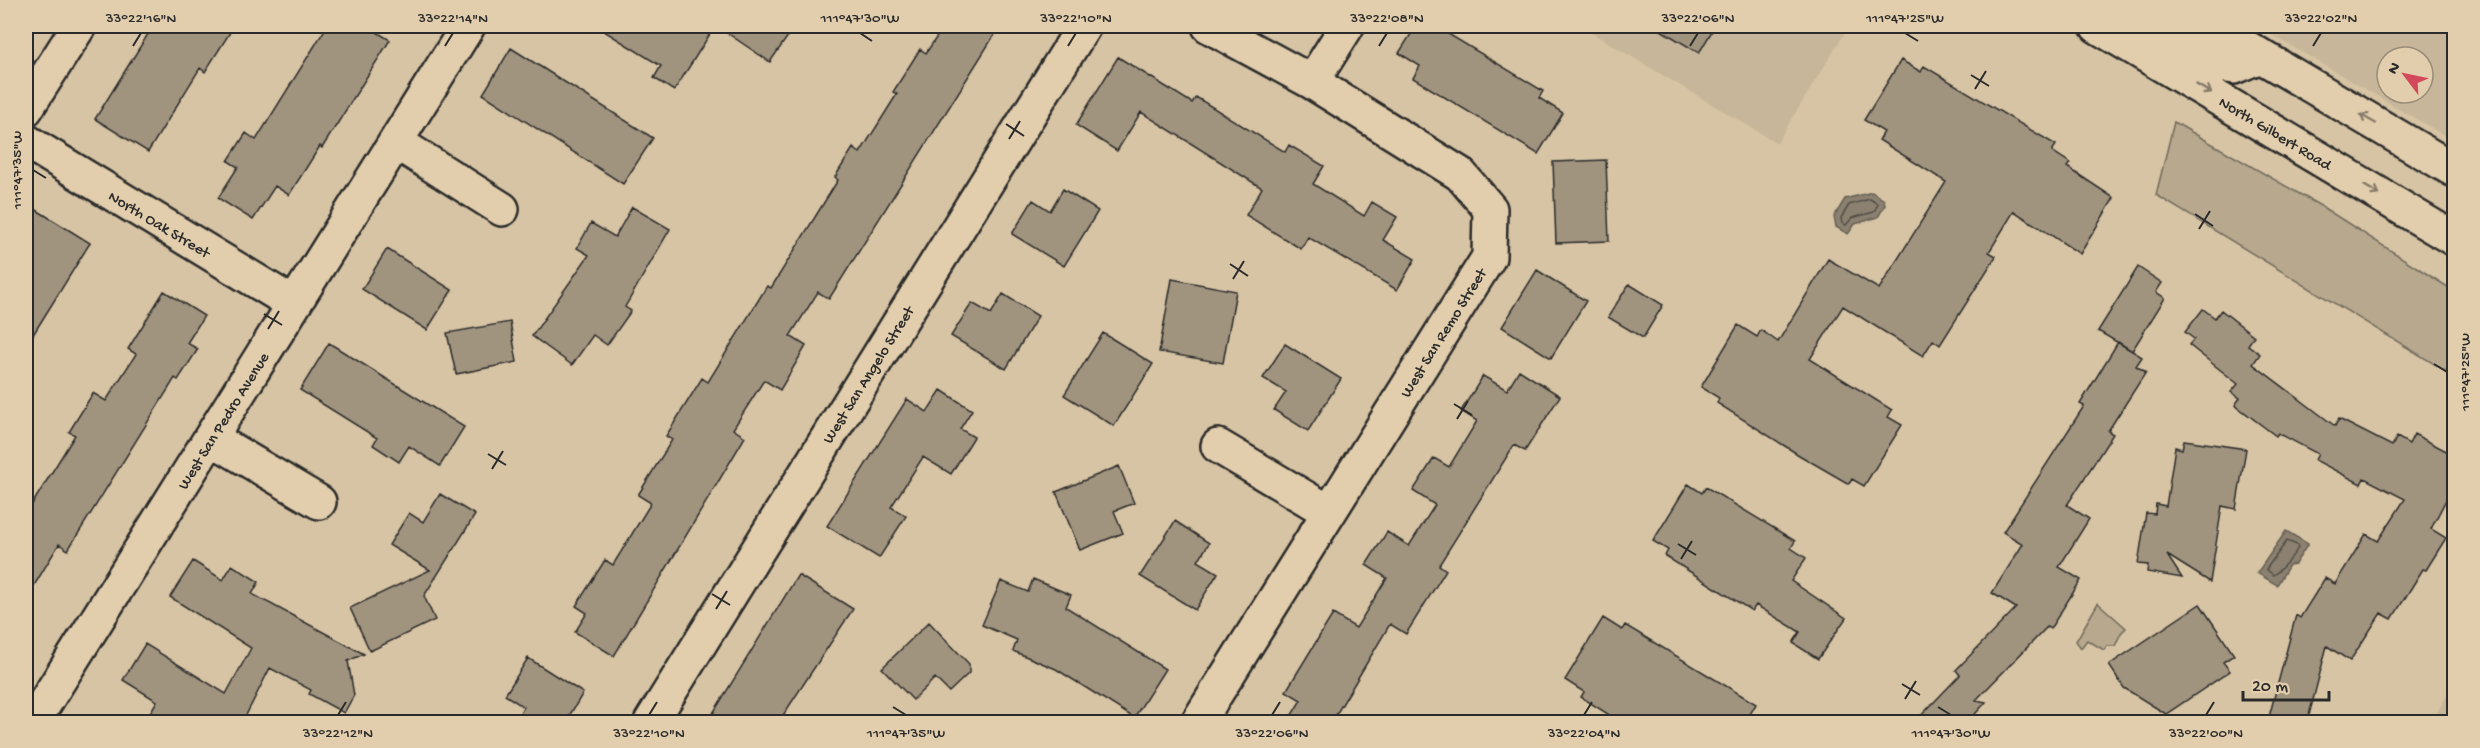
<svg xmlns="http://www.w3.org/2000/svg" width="2480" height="748" font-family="'Gochi Hand',sans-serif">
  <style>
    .built { fill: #c7b699; fill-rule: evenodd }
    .green { fill: #b7a88e; stroke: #716a5c; stroke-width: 1.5 }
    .water { fill: #8c816f; stroke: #655f54; stroke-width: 1.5 }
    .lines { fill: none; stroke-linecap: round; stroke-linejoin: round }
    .shore { stroke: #524d46; stroke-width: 1.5 }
    .building { fill: #a1947f; stroke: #2b2b2b; stroke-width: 1.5 }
    .minor-casing { stroke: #2b2b2b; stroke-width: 38 }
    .major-casing { stroke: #2b2b2b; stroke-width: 38 }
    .minor { stroke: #e2ceac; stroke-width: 33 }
    .major { stroke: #e2ceac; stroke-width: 33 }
    .oneway { stroke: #867c6c }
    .ticks { fill: none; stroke: #2b2b2b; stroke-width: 2 }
    .labels { text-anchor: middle; stroke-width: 4.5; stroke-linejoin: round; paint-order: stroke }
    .street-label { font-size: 16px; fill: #2b2b2b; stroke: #e2ceac }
    .neatline { fill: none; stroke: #2b2b2b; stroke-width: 2 }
    .ticks-label { font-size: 15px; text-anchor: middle; fill: #2b2b2b }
  </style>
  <rect width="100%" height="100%" fill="#d7c4a4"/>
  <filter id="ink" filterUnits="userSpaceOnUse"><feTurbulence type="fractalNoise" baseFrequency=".0167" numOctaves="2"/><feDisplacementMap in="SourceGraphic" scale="12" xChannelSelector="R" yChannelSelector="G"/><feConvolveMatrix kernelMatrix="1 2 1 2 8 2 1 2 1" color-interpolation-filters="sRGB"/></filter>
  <g filter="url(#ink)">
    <!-- built -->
    <path class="built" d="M1580,26H1849L1777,143Z
      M2257,26H2454V141ZM2387,57H2423V93H2387Z
      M2454,684V722H2431Z"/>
    <!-- green -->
    <path class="green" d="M2174,122L2324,208L2454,291V376L2156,195Z
      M2098,603L2126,628L2121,633L2115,646H2107L2104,650L2087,640L2081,648L2076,641Z"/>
    <!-- water -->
    <path class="water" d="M1872,192L1884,200L1885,205L1878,217L1855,224L1848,234L1836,227L1834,217L1845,199Z
      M2286,531L2308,544L2295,564L2289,565L2277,585L2257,573Z"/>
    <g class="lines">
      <!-- shore -->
      <path class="shore" d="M1870,199L1878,204L1874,212L1852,218L1846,225L1842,223L1841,218L1849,205Z
        M2287,541L2297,545L2298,548C2294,555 2279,572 2273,575L2266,569Z"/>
    </g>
    <!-- building -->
    <path class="building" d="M153,26H234L205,72L200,68L148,152L95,119Z
      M327,26H367L390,40L322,148L320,146L289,195L275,186L253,220L218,198L238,167L228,161L246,133L256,140Z
      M596,26H715L674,91L654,78L661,66Z
      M717,26H795L770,62Z
      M944,26H1000L829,299L818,292L790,336L806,346L780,390L764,380L733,429L745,437L614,656L575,632L587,613L576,606L605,560L613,565L651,503L638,495L672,440L666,436L702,378L708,382L767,286L771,288L838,180L835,177L853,148L860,153L897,94L893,92L920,49L926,53Z
      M1416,26H1435L1543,91L1539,98L1563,113L1538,154L1413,78L1420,66L1399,53Z
      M1654,26H1715L1699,53Z
      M511,48L653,138L623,184L483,94Z
      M1118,57L1192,103L1196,97L1285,152L1289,145L1324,166L1313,184L1364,216L1372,202L1397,217L1383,240L1415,259L1397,290L1308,237L1301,249L1246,215L1262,188L1141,112L1117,151L1076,125Z
      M1901,60L1921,72L1924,66L2056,145L2052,151L2070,163L2067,167L2114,198L2080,254L2014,211L1989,252L1996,256L1940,345L1933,340L1923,356L1843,306L1810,359L1892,410L1888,417L1902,425L1864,486L1852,479L1849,484L1799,455L1717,403L1719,398L1701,387L1738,325L1757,337L1761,330L1778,342L1828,259L1879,289L1946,182L1879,140L1884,132L1864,120Z
      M1606,160L1609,241L1556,243L1553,162Z
      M1063,189L1098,211L1064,266L1012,234L1033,200L1050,211Z
      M632,207L670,229L625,307L631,311L607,345L593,335L572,365L532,336L589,255L577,248L591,223L615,237Z
      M35,209L90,243L26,346V225Z
      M387,249L452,290L427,330L362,289Z
      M2138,267L2162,283L2156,292L2165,298L2132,351L2098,331Z
      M1537,270L1586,301L1551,358L1502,327Z
      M1172,279L1236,291L1223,363L1159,352Z
      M1629,284L1663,305L1643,338L1608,317Z
      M164,291L204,316L187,343L198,349L178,380L175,378L68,550L59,544L26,599V514L75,435L69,432L93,393L106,401L136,354L128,349Z
      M1003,294L1038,316L1006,369L951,336L972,303L991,314Z
      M2203,309L2215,318L2221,310L2254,336L2248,345L2260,354L2253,364L2335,426L2339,419L2392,446L2397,437L2409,444L2414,434L2454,455V484L2431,529L2446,538L2426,570L2423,569L2392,619L2381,613L2350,661L2327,646L2307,723H2288L2269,717L2296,615L2300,618L2325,578L2335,584L2366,534L2378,541L2405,499L2364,478L2361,484L2315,460L2318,454L2278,433L2276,436L2235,405L2240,398L2231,392L2238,384L2189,345L2194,339L2185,332Z
      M510,322L517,362L456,374L447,333Z
      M1103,333L1153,364L1114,426L1064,395Z
      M2118,342L2142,357L2136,366L2146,372L2108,431L2113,434L2067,505L2089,519L2059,567L2081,580L2050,629L2047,627L1976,700L1986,702L1967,723H1914L1960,675L1956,670L2016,608L1992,593L2023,544L2003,532L2084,406L2080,404Z
      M329,343L464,427L440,466L409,446L399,462L373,445L377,438L300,390Z
      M1285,344L1341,379L1308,431L1274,410L1286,392L1263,378Z
      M1519,370L1560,396L1525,451L1514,445L1439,565L1446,570L1406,634L1390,624L1331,723H1287L1301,700L1286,691L1333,614L1356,628L1387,578L1366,565L1387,532L1409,546L1435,505L1413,491L1434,458L1449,467L1477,421L1461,411L1483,376L1507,390Z
      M941,390L972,410L960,429L974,437L951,474L923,457L891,507L906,516L879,558L827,526L907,399L927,412Z
      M2184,440L2246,449L2236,509L2222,506L2210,582L2167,555L2182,578L2147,572L2148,565L2138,564L2146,513L2155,514L2156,504L2166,506L2175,447L2182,449Z
      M1119,466L1134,503L1114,511L1123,533L1080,550L1056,492Z
      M1688,484L1702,493L1706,487L1795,541L1791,548L1806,558L1791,581L1846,618L1818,659L1793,643L1800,632L1756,605L1752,611L1665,556L1668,550L1653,541Z
      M440,494L475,515L424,596L435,620L370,651L350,608L430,570L389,545L409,513L423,522Z
      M1175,521L1209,543L1198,561L1218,573L1195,610L1140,576Z
      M193,561L223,580L232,565L259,582L252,594L364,654L348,661L354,695L344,713L309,694L311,690L270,668L242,723H144L157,701L123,680L145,644L226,694L251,648L170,597Z
      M798,575L853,609L778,723H707Z
      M1033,579L1071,595L1066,607L1165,669L1134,718L1056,669L1013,651L1017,640L982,625L1001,581L1028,592Z
      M2200,604L2234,655L2223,662L2230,671L2166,714L2124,688L2109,665Z
      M1603,618L1622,630L1625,625L1756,704L1745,723H1622L1581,697L1584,692L1565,680Z
      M929,622L969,664V673L949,692L935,678L913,700L882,668Z
      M528,658L583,693L565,723H514L524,707L505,695Z"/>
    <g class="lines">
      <!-- minor casing -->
      <g class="minor-casing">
        <path id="minor" d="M1312,82L1347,26
          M26,109L79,26
          M26,141L294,304
          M396,142L502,209
          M211,438L319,502
          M1218,446L1329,512
          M33,722L468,26
          M651,722L1084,26
          M1198,722L1489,257L1490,209L1460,174L1312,82L1209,26"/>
      </g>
      <!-- major casing -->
      <g class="major-casing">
        <path id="major" d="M2097,26L2454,239
          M2153,26L2214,64L2234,67L2260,56
          M2210,26L2454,170"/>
      </g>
      <!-- minor -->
      <use href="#minor" class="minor"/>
      <!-- major -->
      <use href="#major" class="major"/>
    </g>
    <!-- one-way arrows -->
    <defs><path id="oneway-shaft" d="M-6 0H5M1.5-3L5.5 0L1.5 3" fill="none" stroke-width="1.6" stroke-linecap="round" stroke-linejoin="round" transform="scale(1.5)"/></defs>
    <g class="oneway">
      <use href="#oneway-shaft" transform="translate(2204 89) rotate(31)"/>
      <use href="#oneway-shaft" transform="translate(2368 119) rotate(-150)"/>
      <use href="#oneway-shaft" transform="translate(2372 190) rotate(31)"/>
    </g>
  </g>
  <!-- ticks -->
  <path class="ticks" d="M860,33L872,41M1905,33L1918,41M133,46L141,33M445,46L453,33M1068,46L1076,33M1379,46L1387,33M1690,46L1698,33M2313,46L2321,33M1971,75L1989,86M1975,89L1986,71M1006,124L1024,136M1009,139L1020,121M33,170L46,178M2195,214L2213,226M2199,229L2210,211M1230,264L1248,276M1233,279L1244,261M264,314L282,325M268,329L279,311M2434,364L2447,372M1454,404L1472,415M1457,419L1468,401M488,454L506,465M492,469L503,451M1678,544L1696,555M1681,559L1692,541M712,594L730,605M716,609L727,591M1902,684L1920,695M1905,699L1916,681M893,707L906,715M1938,707L1951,715M338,715L346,702M649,715L657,702M1272,715L1280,702M1584,715L1592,702M2206,715L2214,702"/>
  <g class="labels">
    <!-- street labels -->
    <g class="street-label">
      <text transform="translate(2276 132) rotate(31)" y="6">North Gilbert Road</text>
      <text transform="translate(160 223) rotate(31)" y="6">North Oak Street</text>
      <text transform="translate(1442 332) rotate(-58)" y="6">West San Remo Street</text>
      <text transform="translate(867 374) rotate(-58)" y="6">West San Angelo Street</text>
      <text transform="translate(222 420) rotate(-58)" y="6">West San Pedro Avenue</text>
    </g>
  </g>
  <!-- margin -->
  <rect width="2480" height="748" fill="none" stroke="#e2ceac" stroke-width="66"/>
  <!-- north arrow -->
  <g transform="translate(2405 75) rotate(302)"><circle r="28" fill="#e2ceac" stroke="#998d78" stroke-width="1.5"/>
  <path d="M0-4.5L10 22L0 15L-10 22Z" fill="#d1495b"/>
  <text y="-9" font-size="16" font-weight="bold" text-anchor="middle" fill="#2b2b2b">N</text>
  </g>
  <!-- scale -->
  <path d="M2243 691v9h86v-9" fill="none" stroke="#2b2b2b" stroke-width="3"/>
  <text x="2252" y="691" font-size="18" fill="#2b2b2b" stroke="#e2ceac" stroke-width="4.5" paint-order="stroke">20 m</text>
  <rect x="33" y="33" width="2414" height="682" class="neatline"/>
  <g class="ticks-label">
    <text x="141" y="22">33°22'16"N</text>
    <text x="453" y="22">33°22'14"N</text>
    <text x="860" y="22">111°47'30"W</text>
    <text x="1076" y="22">33°22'10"N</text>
    <text x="1387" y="22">33°22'08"N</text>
    <text x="1698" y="22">33°22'06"N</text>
    <text x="1905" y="22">111°47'25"W</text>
    <text x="2321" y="22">33°22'02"N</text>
    <text transform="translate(16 170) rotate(-90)" y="5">111°47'35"W</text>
    <text transform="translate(2464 372) rotate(-90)" y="5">111°47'25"W</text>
    <text x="338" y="737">33°22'12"N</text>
    <text x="649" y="737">33°22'10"N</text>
    <text x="906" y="737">111°47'35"W</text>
    <text x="1272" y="737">33°22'06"N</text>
    <text x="1584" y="737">33°22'04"N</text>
    <text x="1951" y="737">111°47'30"W</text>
    <text x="2206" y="737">33°22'00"N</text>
  </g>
</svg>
